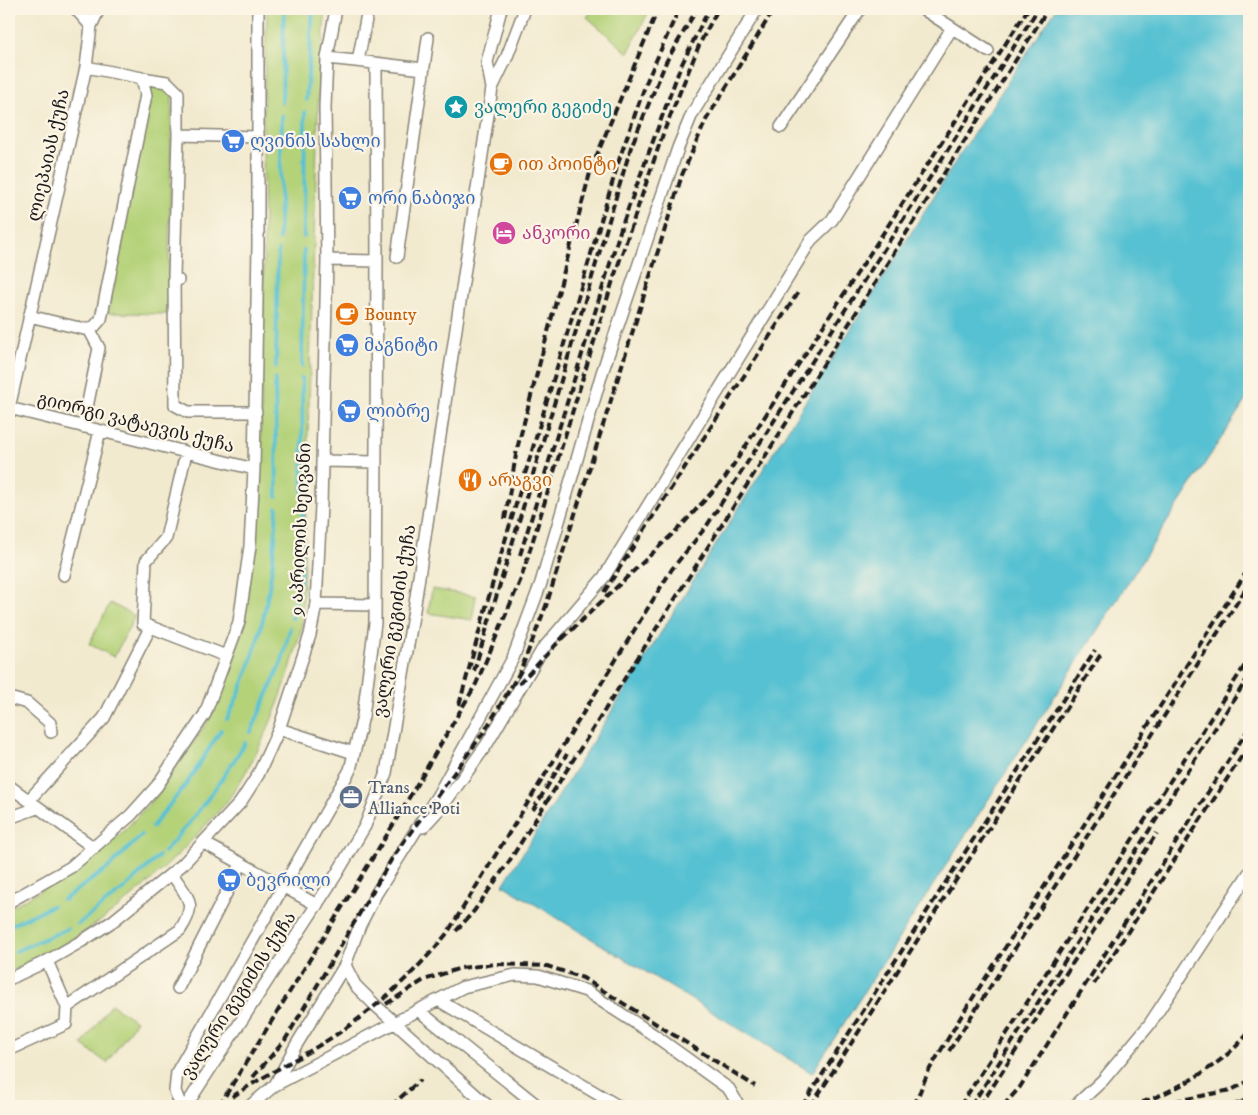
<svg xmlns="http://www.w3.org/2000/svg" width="1258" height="1115" font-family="'IM FELL DW Pica','Noto Serif Georgian',serif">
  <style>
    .green { fill: #b4d278; stroke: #68774a }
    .water { fill: #57c1d2; stroke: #3a6e77 }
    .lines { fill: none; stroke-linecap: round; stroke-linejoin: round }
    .stream { stroke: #57c1d2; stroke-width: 4 }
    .minor-casing { stroke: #878376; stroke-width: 14 }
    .minor { stroke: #fff; stroke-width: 11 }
    .rail { stroke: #1c1c1c; stroke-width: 4; stroke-dasharray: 8 4; stroke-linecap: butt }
    .labels { text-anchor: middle; stroke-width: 4.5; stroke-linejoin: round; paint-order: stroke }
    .culture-label { font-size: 18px; fill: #0d838f; stroke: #fcf5e5; text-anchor: start }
    .shop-label { font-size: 18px; fill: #366cbe; stroke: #fcf5e5; text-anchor: start }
    .street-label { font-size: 18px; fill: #1c1c1c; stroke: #fcf5e5 }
    .food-label { font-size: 18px; fill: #c56008; stroke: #fcf5e5; text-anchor: start }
    .hotel-label { font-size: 18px; fill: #b23c85; stroke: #fcf5e5; text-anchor: start }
    .service-label { font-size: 18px; fill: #4e5e75; stroke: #fcf5e5; text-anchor: start }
  </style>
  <rect width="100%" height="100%" fill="#fcf5e5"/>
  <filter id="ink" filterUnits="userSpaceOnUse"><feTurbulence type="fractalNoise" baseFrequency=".02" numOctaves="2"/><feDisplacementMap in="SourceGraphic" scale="10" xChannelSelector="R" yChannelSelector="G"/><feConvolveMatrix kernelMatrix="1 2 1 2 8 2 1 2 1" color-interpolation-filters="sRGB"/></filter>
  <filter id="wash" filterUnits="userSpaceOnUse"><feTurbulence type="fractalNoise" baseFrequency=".0096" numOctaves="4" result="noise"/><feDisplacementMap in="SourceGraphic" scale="20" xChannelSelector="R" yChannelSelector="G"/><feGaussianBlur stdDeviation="1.12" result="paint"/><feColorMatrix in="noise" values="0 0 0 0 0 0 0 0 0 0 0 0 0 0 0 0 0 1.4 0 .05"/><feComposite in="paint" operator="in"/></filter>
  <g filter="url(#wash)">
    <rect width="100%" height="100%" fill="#f2eacf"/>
    <!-- green -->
    <path class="green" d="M267,9H326L319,78L302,626C287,686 264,749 228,800C221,810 211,819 203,828C150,887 83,942 9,972V908L68,875L124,831L158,794L206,724L229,676L243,625L253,549L260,473L264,257L263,124Z
      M593,9H650L628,53L587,17Z
      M151,83L165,87L172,95L168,314L108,313Z
      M432,589L476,596L472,620L428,613Z
      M110,603L135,616L114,657L89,644Z
      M111,1004L136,1021L107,1063L82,1045Z"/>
    <!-- water -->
    <path class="water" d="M1056,9H1249V395L812,1073L503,885L959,156Z"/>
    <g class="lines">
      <!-- stream -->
      <path class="stream" d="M306,100L313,9
        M282,103L284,9
        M304,237L305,112
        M279,239L282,115
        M302,366L304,250
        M276,367L278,251
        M302,378L303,498
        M275,379L277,497
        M292,618L300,579L303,510
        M227,719C261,652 274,582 277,508
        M251,732L282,661L290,628
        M152,827L187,783L221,730
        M164,852C195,818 221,783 245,743
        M63,900L108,868L142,835
        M78,924L124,889L159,856
        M9,926L52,906
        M16,951L67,929"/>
    </g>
  </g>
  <g filter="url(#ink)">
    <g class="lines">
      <!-- minor casing -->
      <g class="minor-casing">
        <path id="minor" d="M76,9L91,26
          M923,9L988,51
          M327,58L374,63L376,69L377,261L327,260
          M358,61L368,9
          M374,63L423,69
          M142,78L167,82L178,93V135
          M492,88L506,59L525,9
          M781,127L860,9
          M397,257L428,38
          M174,277L175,405L188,412H256
          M178,280L174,277L178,135L258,137
          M29,316L84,329L94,327L101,319L146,95L142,78L86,67
          M9,408L86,67L91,26L99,9
          M9,408L254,469
          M83,427L99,348L89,329
          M186,453L166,538L146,561L143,624L226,656
          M323,461L376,462
          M64,575L100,431
          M316,604L375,605
          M9,698L27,703L50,723L51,732
          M279,729L354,753
          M9,786L94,848
          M30,799L104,718L150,628
          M9,818L37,808
          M423,827L444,804L487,744L542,650L604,577L811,240L832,220L952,28
          M204,843L317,905
          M9,902L71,867L131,815L157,786L205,714L239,622L250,546L254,469L258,245V9
          M9,979L47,961L82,941L113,921L182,865L240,803L258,775L279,729L310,635L316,604L321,505L327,260L325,107L327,58L336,9
          M178,988L241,864
          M438,1000L618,1106
          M67,1007L180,930C198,903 188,898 172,874
          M418,1010L538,1106
          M9,1050L66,1024L67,1007L47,961
          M275,1085L295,1047L345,965
          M181,1106L175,1091L177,1072L350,770L363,716L375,623L377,261
          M186,1106L336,875L365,826L386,773L414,610L492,88L487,62L501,9
          M250,1106L275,1085L463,987L515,975L538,976L586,991L654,1035L729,1089L739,1106
          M488,1106L375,1005L355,985L345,965L360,925L376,894L438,795L513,658L541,583L602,373L678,148L692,114L757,9
          M1075,1106L1103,1080L1149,1025L1249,873
          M1244,1106L1249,1104"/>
      </g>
      <!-- minor -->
      <use href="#minor" class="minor"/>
      <!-- rail -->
      <path class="rail" d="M505,519L517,449L591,169L658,9
        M520,555L621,228L680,68L709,9
        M604,592L799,291
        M562,639L681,526L725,478L1028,9
        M474,671L631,147L666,62L697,9
        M519,684L565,635
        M459,705L496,571L620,157L646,83L679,9
        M533,810L567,754
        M456,931L474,911L508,863L1048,9
        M1094,984L1249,745
        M386,1004L424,980L461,968L496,964L547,966L583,978L755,1086
        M949,1051L1249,584
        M253,1077L285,1040L394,855L484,732L520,672L546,606L682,175L706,120L774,9
        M232,1097C267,1073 305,1056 340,1032C380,1005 418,970 448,932L672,569L706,527L1038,9
        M219,1106L393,825L476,684L521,579L613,280L664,131L700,43L718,9
        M391,1106L420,1080
        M802,1106L1095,650
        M811,1106L1101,654
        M914,1106L928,1072L965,1010L1249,568
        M960,1106L1249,659
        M971,1106L1249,676
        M980,1106L1157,833
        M1003,1106L1020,1087L1249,728
        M1131,1106C1171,1094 1224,1065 1249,1032
        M1151,1106L1231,1090L1249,1081
        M1231,1106L1249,1100"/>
    </g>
  </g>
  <!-- icons -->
  <defs>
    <g id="sight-disc" transform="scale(1.25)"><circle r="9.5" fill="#0f9aa8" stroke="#fcf5e5"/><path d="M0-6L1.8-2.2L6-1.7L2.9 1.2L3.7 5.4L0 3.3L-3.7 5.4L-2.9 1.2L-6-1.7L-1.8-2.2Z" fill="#fff"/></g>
    <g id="supermarket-disc" transform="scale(1.25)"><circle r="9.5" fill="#3f7fe0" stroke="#fcf5e5"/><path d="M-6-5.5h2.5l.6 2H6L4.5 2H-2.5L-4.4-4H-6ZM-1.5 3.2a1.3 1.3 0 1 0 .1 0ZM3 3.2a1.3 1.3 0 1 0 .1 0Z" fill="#fff"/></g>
    <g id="cafe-disc" transform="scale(1.25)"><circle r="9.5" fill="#e8710a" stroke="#fcf5e5"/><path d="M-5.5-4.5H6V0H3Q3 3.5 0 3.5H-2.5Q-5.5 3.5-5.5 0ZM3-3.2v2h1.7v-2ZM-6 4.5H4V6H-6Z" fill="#fff"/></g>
    <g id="hotel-disc" transform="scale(1.25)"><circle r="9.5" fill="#d1479c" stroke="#fcf5e5"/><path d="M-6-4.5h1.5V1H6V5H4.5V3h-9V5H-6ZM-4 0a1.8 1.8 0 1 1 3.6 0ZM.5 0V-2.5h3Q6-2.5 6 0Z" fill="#fff"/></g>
    <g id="restaurant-disc" transform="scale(1.25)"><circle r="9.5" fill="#e8710a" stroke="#fcf5e5"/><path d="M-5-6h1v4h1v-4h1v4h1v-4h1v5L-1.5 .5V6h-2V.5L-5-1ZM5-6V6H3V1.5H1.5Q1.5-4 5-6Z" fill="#fff"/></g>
    <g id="office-disc" transform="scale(1.25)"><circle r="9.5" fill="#5c6f8a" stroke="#fcf5e5"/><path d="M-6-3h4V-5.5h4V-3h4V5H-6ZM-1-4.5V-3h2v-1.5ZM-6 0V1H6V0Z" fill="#fff"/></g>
  </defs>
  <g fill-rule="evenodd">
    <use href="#sight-disc" x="456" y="107"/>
    <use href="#supermarket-disc" x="233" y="141"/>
    <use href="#cafe-disc" x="501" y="164"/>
    <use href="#supermarket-disc" x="350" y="198"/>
    <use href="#hotel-disc" x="504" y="233"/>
    <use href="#cafe-disc" x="347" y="314"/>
    <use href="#supermarket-disc" x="347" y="345"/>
    <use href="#supermarket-disc" x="349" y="411"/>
    <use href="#restaurant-disc" x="470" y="480"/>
    <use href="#office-disc" x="351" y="797"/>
    <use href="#supermarket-disc" x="229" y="880"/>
  </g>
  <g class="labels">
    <!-- culture labels -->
    <g class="culture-label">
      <text x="474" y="113">ვალერი გეგიძე</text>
    </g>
    <!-- shop labels -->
    <g class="shop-label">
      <text x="250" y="147">ღვინის სახლი</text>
      <text x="368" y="204">ორი ნაბიჯი</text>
      <text x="364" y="351">მაგნიტი</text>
      <text x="366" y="417">ლიბრე</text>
      <text x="246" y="886">ბევრილი</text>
    </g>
    <!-- street labels -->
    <g class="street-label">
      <text transform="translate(48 155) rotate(-77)" y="6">ლიეპაიას ქუჩა</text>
      <text transform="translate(136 422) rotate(14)" y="6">გიორგი ვატაევის ქუჩა</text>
      <text transform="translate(300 529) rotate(-87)" y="6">9 აპრილის ხეივანი</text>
      <text transform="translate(394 621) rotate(-81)" y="6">ვალერი გეგიძის ქუჩა</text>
      <text transform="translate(238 995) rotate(-57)" y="6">ვალერი გეგიძის ქუჩა</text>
    </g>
    <!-- food labels -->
    <g class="food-label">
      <text x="518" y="170">ით პოინტი</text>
      <text x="364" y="320">Bounty</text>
      <text x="488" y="486">არაგვი</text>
    </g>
    <!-- hotel labels -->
    <g class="hotel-label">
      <text x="522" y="239">ანკორი</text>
    </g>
    <!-- service labels -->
    <g class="service-label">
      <text x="368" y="793">Trans<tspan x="368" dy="21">Alliance Poti</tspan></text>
    </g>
  </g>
  <!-- margin -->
  <rect width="1258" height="1115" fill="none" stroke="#fcf5e5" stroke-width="30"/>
</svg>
